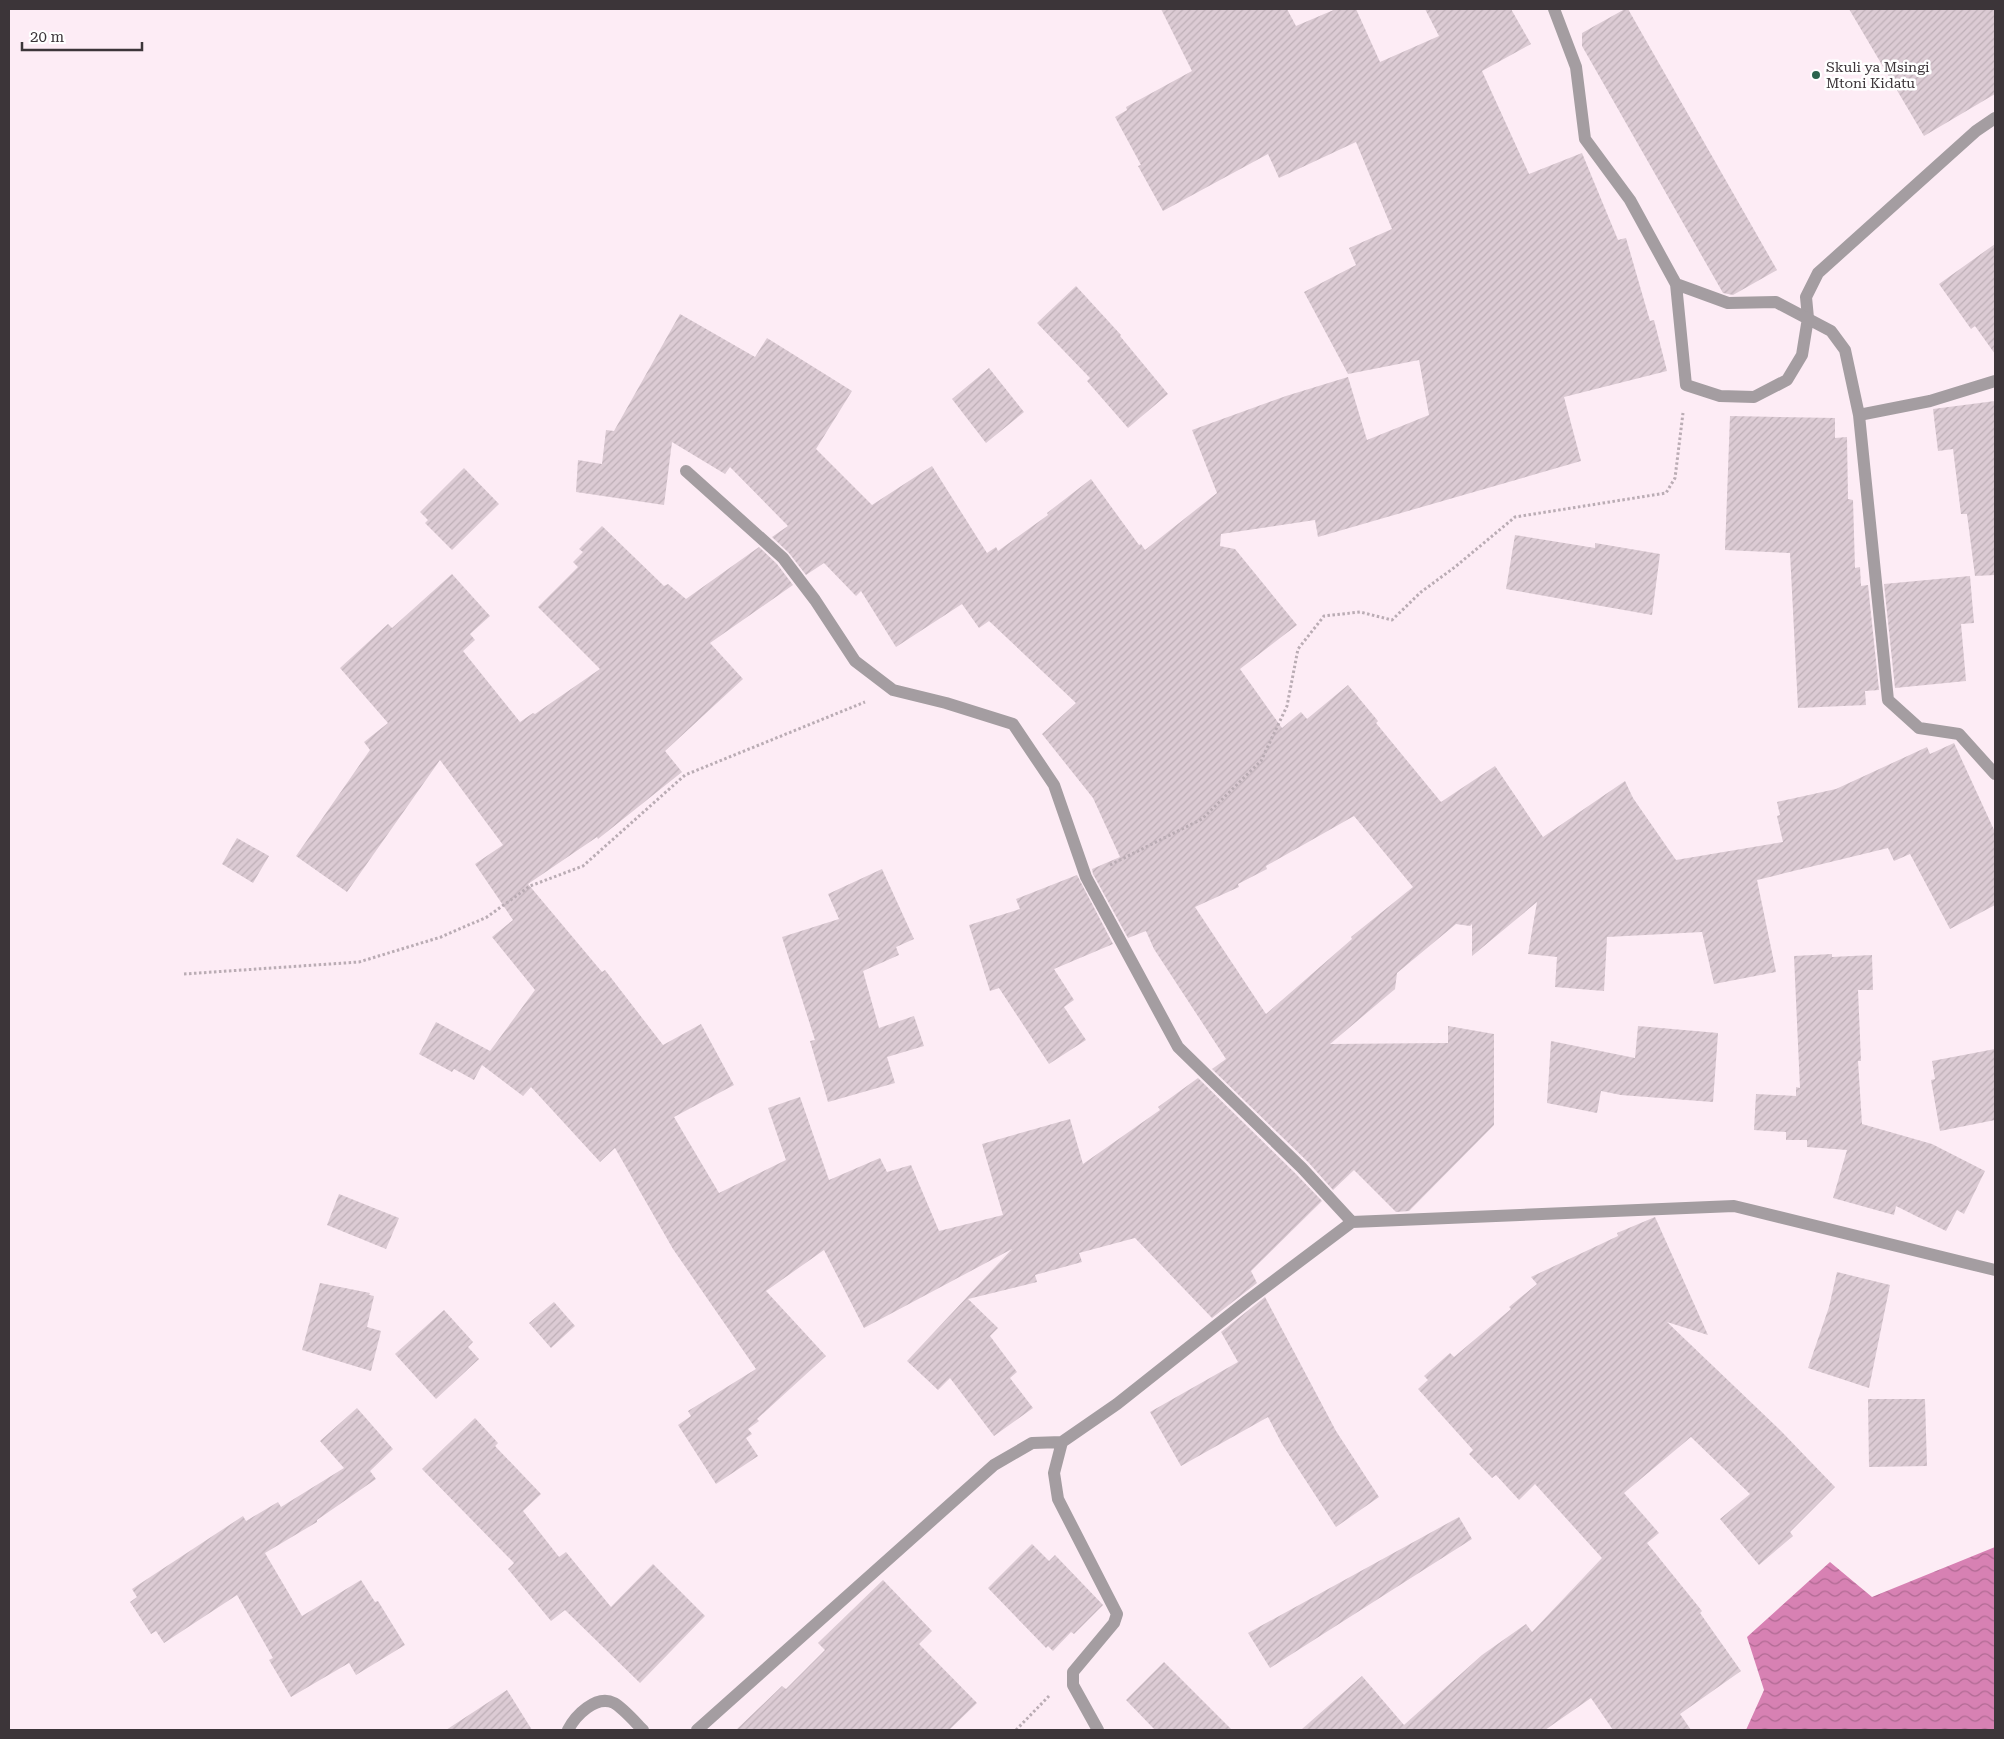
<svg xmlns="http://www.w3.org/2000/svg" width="2004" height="1739" font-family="'Roboto Serif',serif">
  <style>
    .water { fill: url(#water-waves) }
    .building { fill: url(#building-hatch); fill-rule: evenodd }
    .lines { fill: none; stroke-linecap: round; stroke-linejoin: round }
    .path { stroke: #baacb4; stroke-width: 3; stroke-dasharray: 2.5 2.5; stroke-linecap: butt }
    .lane { stroke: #a49da1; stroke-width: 12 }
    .street { stroke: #a49da1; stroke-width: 12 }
    .poi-dot { fill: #2a644d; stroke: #fff; stroke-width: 2 }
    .labels { text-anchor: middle; stroke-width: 5; stroke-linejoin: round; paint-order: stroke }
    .poi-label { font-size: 14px; fill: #3c3539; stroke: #fff; text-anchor: start }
  </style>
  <defs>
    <pattern id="water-waves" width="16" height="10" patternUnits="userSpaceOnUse" patternTransform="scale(1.25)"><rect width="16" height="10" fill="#d781b3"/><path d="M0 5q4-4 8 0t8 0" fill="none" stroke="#b06a93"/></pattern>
    <pattern id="building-hatch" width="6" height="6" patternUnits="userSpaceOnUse" patternTransform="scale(1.25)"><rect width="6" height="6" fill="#dccbd4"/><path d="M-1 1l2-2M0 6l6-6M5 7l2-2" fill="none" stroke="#beafb7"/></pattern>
  </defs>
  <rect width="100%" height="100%" fill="#fdecf5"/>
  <!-- water -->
  <path class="water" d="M1995,1547V1730H1746L1764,1690L1747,1637L1830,1562L1872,1597Z"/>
  <!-- building -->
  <path class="building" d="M1161,9H1287L1296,26L1336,9H1356L1380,62L1439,36L1425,9H1511L1531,44L1482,71L1529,174L1582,153L1618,240L1626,238L1650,321L1654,320L1667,371L1564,397L1581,461L1318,537L1315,520L1221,534L1220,546L1235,549L1297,625L1240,669L1282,728L1301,712L1307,719L1348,685L1378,721L1376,723L1441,802L1495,766L1543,837L1625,781L1633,798L1676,860L1783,842L1777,816L1780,815L1777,802L1836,789L1927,747L1930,754L1954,743L1995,832V905L1950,929L1910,854L1894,861L1888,848L1757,880L1776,972L1714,984L1702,932L1607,937L1604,991L1555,987L1557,957L1528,954L1537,902L1472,956V924L1470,926L1456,924L1397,973L1395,989L1330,1044L1448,1043V1026L1494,1034V1125L1409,1211L1396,1212L1354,1170L1333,1190L1308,1162L1212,1069L1226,1059L1154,949L1146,931L1128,938L1093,874L1092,869L1120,857L1093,798L1042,734L1076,703L989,621L979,628L962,604L896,647L861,591L856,596L824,563L806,575L789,553L772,537L788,526L730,467L725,474L672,442L664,505L576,492L578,460L602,464L606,430L614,431L680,314L755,357L767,338L852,391L816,449L872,505L932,466L987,553L996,547L998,551L1048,515L1047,513L1091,479L1139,545L1141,544L1145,550L1217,493L1192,430L1286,396L1348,377L1367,440L1429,415L1419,360L1348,374L1304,292L1356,265L1349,248L1392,229L1356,142L1279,178L1268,154L1163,211L1138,166L1141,165L1115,117L1127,110L1126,107L1192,71ZM1354,816L1413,887L1351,937L1352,939L1266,1014L1195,907L1239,887L1238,884L1267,869L1266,866Z
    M1625,9H1628L1777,270L1733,295L1723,293L1582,46V33Z
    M1849,9H1995V94L1924,136Z
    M1995,244V354L1975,326L1971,329L1939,284Z
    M1076,286L1121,335L1120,336L1168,394L1128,428L1087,381L1090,378L1037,323Z
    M989,368L1024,412L986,443L952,399Z
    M1995,401V575L1975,576L1967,514H1961L1953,449L1938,451L1933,409Z
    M1730,416L1835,418V438L1847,437L1848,499L1853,500L1855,568L1860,567L1861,586L1868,585L1879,690L1865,691L1866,705L1798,708L1790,553L1725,550Z
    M464,468L499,504L452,550L425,523L428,520L420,512Z
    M602,526L664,586L668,584L686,599L759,547L777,564L793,585L710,643L743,679L665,751L682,772L598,839L597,837L528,884L602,972L605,970L663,1045L701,1024L734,1085L674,1117L719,1193L786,1160L768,1108L800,1097L829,1180L880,1158L887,1172L911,1165L939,1231L1003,1215L982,1144L1070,1119L1083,1164L1160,1110L1158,1107L1198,1078L1296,1174L1322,1201L1251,1271L1257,1283L1212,1318L1135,1238L1079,1253L1082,1262L1035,1275L1037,1282L968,1299L998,1328L990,1336L1017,1372L1010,1378L1033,1408L994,1436L950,1378L938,1390L907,1361L1012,1249L864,1328L824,1250L766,1291L826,1356L757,1419L759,1421L748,1429L752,1434L746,1438L758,1456L716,1484L678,1425L691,1416L688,1411L756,1369L673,1249L615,1148L600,1162L531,1087L523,1096L482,1065L474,1080L454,1069L452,1072L419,1054L436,1022L490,1051L535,990L492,937L513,920L475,864L503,845L440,760L347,892L296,856L370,750L364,742L388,723L340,668L388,624L392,628L452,574L490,616L470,634L475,640L463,651L520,722L533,713L535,714L600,669L538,607L578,567L573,562L583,552L579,549Z
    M1515,535L1595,548V543L1660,554L1652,615L1506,589Z
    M1970,576L1974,623L1961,624L1966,681L1895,688L1884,584Z
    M237,838L269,856L253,883L222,864Z
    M882,869L914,939L896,947L899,955L863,971L879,1028L914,1016L924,1046L887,1057L895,1083L828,1102L810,1041L815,1040L782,937L839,919L828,894Z
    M1077,875L1113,944L1054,969L1074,1000L1064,1007L1086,1040L1049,1064L999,988L990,991L969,925L1020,909L1016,899Z
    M1832,954V957L1872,955L1873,990H1858L1861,1061H1858L1862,1124L1932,1144L1985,1171L1964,1214L1957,1210L1946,1231L1896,1206L1894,1215L1833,1198L1847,1150L1807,1147V1140H1786V1132L1754,1130L1756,1094L1796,1096V1087L1800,1088L1794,956Z
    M1638,1026L1718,1033L1713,1102L1621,1095L1601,1091L1597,1113L1547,1103L1551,1041L1635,1058Z
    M1995,1049V1120L1940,1131L1931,1080L1935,1079L1932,1061Z
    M339,1194L399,1218L386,1249L327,1225Z
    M1655,1217L1708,1335L1667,1322L1781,1431L1835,1487L1790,1532L1793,1536L1759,1565L1720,1519L1750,1494L1691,1437L1624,1493L1659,1533L1647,1543L1702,1611L1700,1613L1741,1671L1680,1714L1691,1730H1613L1591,1698L1545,1730H1301L1362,1676L1404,1725L1482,1655L1526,1624L1532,1632L1602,1558L1535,1484L1519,1500L1496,1475L1492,1478L1469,1454L1473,1450L1418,1389L1428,1380L1424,1376L1450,1353L1454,1357L1511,1309L1509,1307L1537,1284L1531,1277L1618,1236L1617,1233Z
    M1837,1272L1890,1285L1869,1388L1808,1368L1829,1307Z
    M320,1283L370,1293L369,1295L374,1296L367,1327L381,1331L371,1371L302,1350Z
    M1265,1297L1336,1431L1379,1497L1336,1527L1282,1444L1268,1417L1181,1466L1150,1412L1238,1362L1221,1332Z
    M554,1302L575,1326L551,1348L529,1323Z
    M444,1310L473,1342L468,1347L479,1359L436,1399L395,1354Z
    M1868,1399H1925L1927,1466L1869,1467Z
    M357,1408L393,1449L370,1471L376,1479L317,1520V1522L265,1553L302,1616L361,1580L375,1602L378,1601L405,1645L356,1675L349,1663L291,1697L269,1660L273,1658L237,1595L164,1643L156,1631L151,1634L130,1602L137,1597L132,1589L243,1516L246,1521L278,1502L281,1507L344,1468L320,1441Z
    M475,1418L498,1443L495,1446L541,1494L523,1511L559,1557L566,1552L611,1607L653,1564L705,1616L640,1683L565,1610L551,1621L508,1569L514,1563L422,1469Z
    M1459,1517L1472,1539L1270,1668L1248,1633Z
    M1032,1544L1049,1561L1055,1555L1103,1605L1074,1634L1071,1632L1053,1651L1048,1646L1046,1648L988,1588Z
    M883,1580L932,1631L919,1644L977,1703L949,1730H736L782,1686L786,1689L825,1650L818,1643Z
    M1164,1662L1232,1730H1155L1126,1700Z
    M507,1690L532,1730H446Z"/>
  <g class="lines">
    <!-- path -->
    <path class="path" d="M1110,865L1202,819L1261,761L1287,706L1298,649L1324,616L1360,612L1392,620L1421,592L1455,567L1515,517L1666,493L1675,478L1683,413
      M184,974L359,962L441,937L487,917L530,886L583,866L685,775L865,702
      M1016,1730L1049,1696"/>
    <!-- lane -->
    <path class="lane" d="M1808,318L1806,297L1818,273L1976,131L1995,118"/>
    <!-- street -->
    <path class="street" d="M1554,9L1576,67L1585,139L1630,200L1676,284
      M1808,318L1802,355L1787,380L1754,397L1720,396L1686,385L1676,284L1728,303L1776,302L1831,331L1845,350L1859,415L1930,401L1995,381
      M1859,415L1888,700L1919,728L1959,734L1995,774
      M686,471L783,558L815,600L855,661L893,690L946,703L1013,724L1054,785L1086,877L1178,1047L1302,1168L1352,1222L1734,1206L1995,1270
      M1062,1442L1054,1473L1058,1499L1117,1614L1114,1623L1073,1672V1685L1098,1730
      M568,1730C575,1716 596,1694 614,1703C623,1708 636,1723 643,1730
      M697,1730L994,1465L1032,1443L1062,1442L1117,1404L1247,1301L1352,1222"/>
  </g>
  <!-- markers -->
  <circle class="poi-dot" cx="1816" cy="75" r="5"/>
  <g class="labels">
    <!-- poi labels -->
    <g class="poi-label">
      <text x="1826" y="72">Skuli ya Msingi<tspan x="1826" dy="16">Mtoni Kidatu</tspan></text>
    </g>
  </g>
  <!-- border -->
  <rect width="2004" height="1739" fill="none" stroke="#3c3539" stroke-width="20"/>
  <!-- scale -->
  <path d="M22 42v8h120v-8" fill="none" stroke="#3c3539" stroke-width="2.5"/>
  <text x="30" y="42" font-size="15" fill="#3c3539" stroke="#ffffff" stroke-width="4" paint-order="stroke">20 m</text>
</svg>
